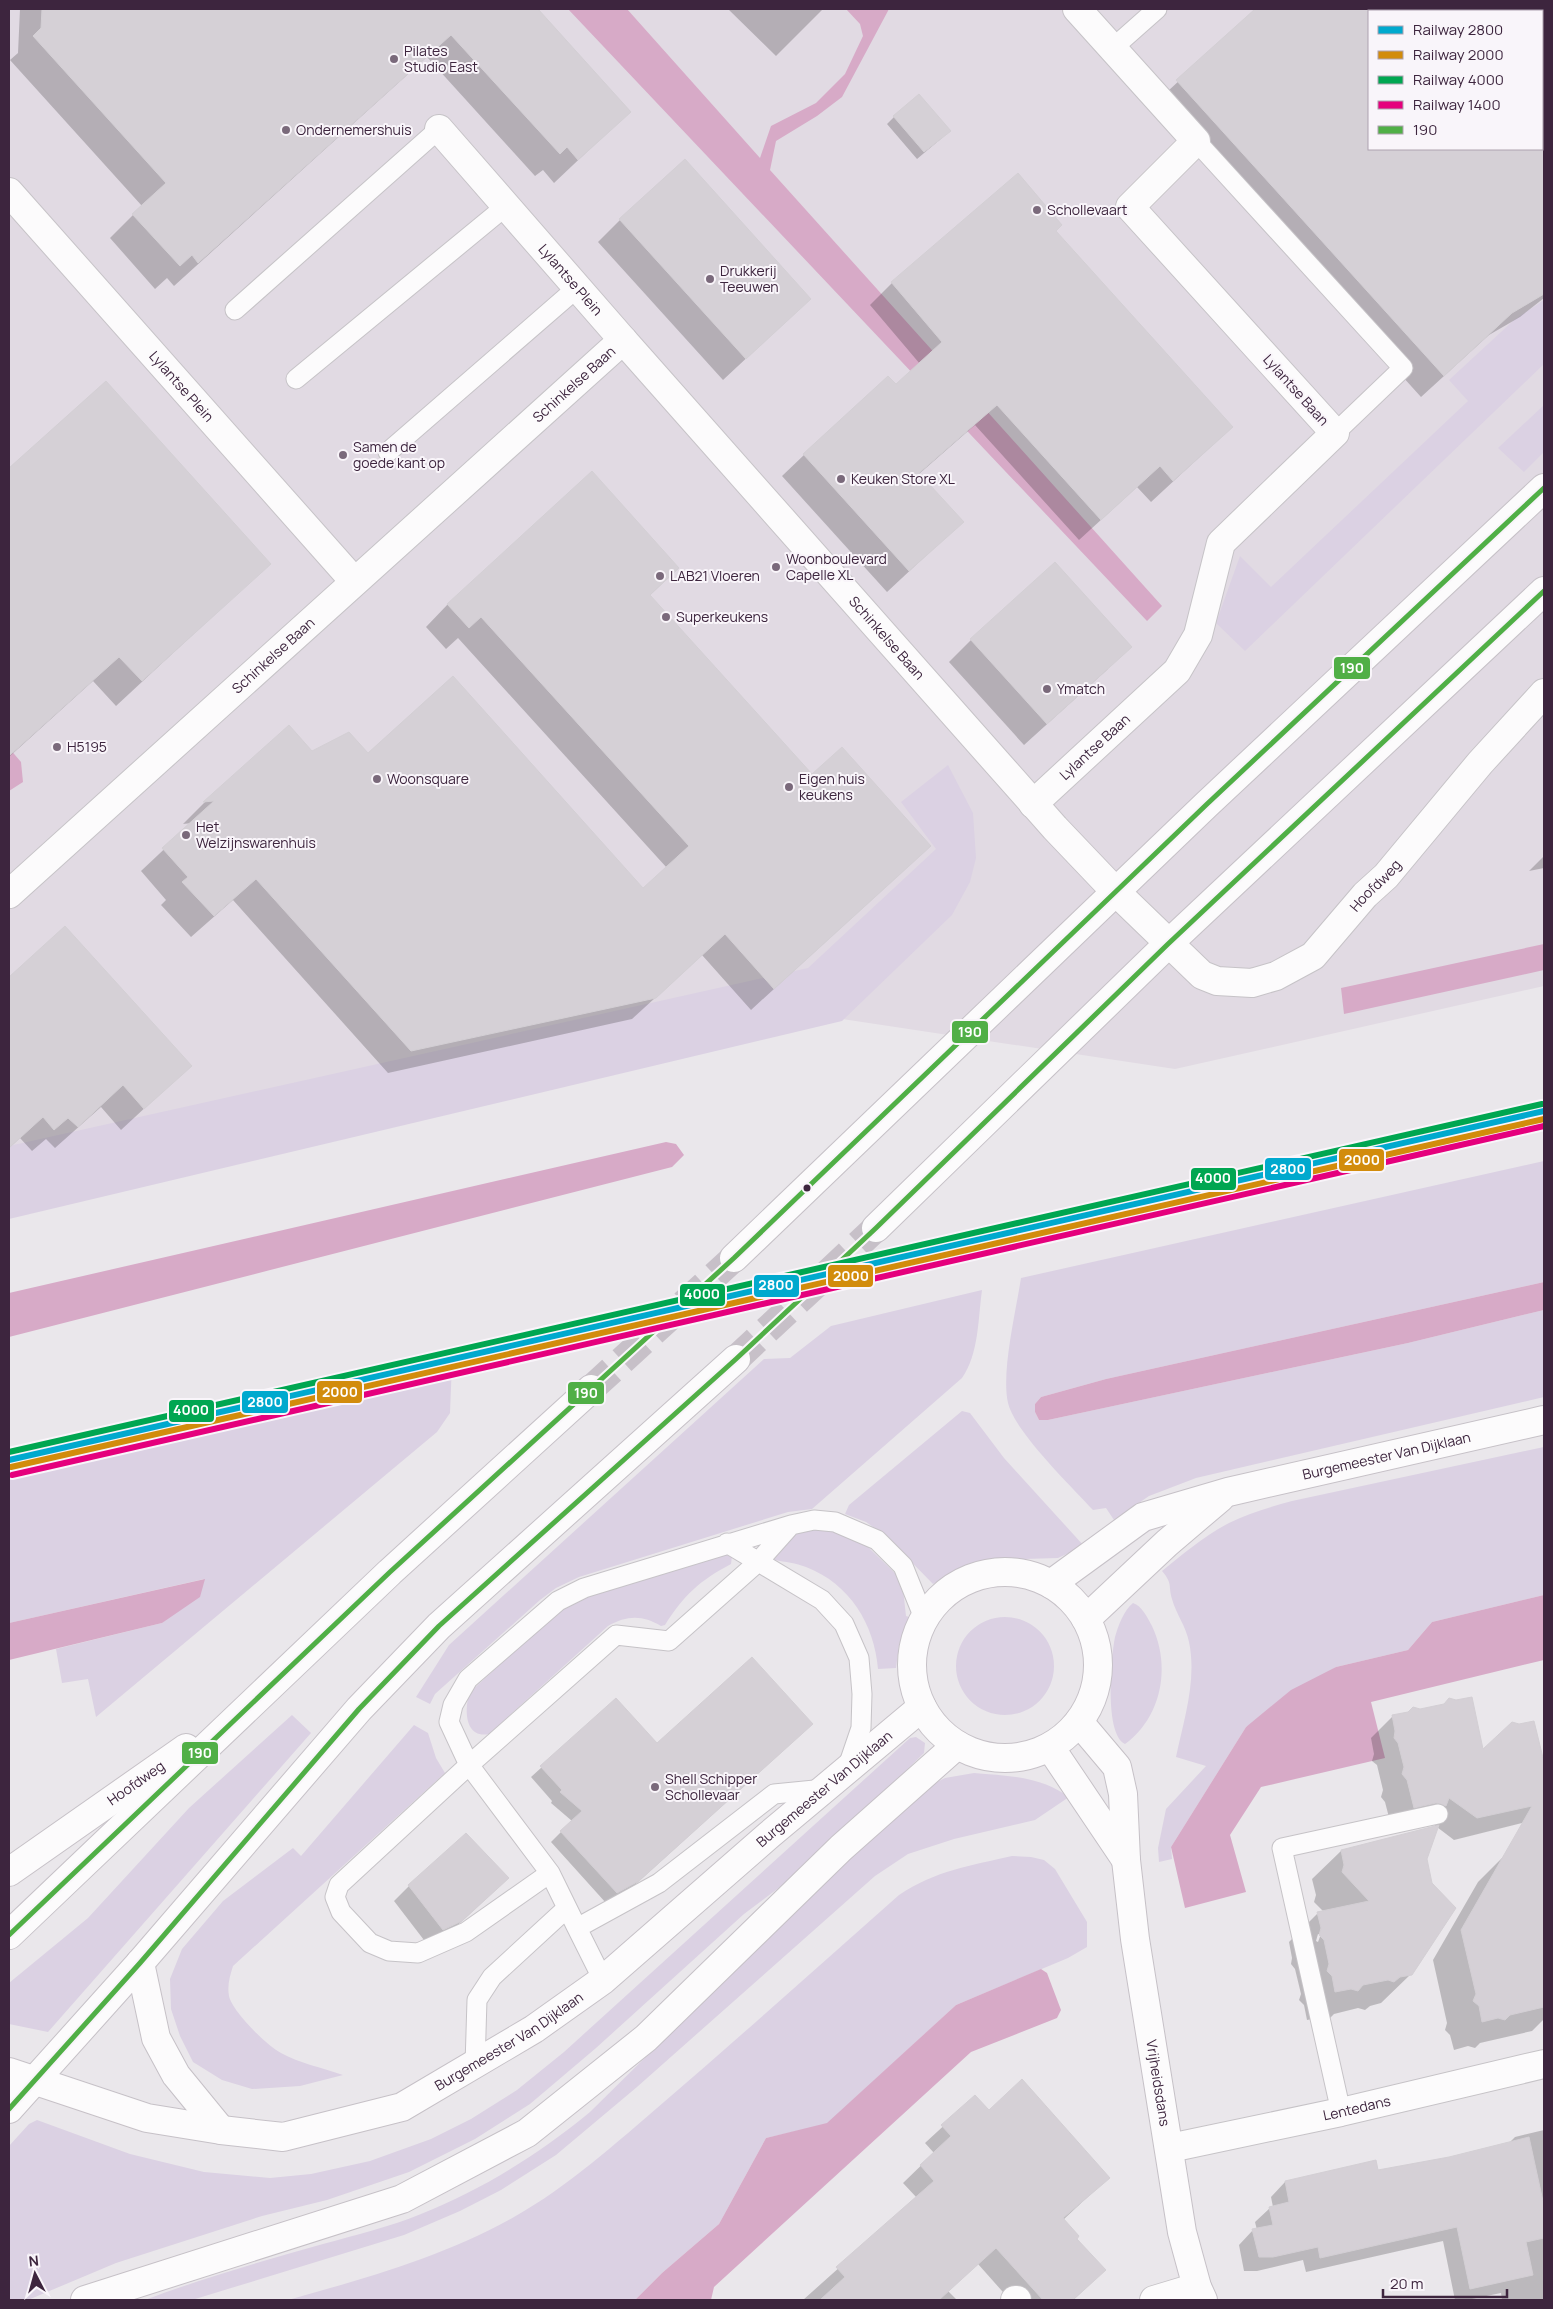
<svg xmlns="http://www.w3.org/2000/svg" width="1553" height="2309" font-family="Manrope,sans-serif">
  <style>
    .built { fill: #e1dae3; fill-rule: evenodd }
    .green { fill: #dbd1e3 }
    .water { fill: #d7aac7 }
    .shadow { fill: #0003; fill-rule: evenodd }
    .building { fill: #d5d0d6; stroke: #d3cfd4 }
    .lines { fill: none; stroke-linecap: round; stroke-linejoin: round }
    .secondary-tunnel { stroke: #c7c0c8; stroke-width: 28; stroke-dasharray: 28 14; stroke-linecap: butt }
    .lane-casing { stroke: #c6c3c7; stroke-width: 21 }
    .street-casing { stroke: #c6c3c7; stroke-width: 30 }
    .secondary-casing { stroke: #c6c1c7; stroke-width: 30 }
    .lane { stroke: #fcfbfc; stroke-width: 19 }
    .street { stroke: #fcfbfc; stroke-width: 28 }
    .secondary { stroke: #fcfbfc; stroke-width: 28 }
    .bus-1-casing { stroke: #f9f5fa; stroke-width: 9 }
    .bus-1 { stroke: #50af46; stroke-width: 5 }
    .rail-1-casing { stroke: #f9f5fa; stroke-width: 10 }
    .rail-2-casing { stroke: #f9f5fa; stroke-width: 10 }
    .rail-3-casing { stroke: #f9f5fa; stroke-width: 10 }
    .rail-4-casing { stroke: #f9f5fa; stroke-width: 10 }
    .rail-1 { stroke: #00a9ce; stroke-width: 6 }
    .rail-2 { stroke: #d28c0c; stroke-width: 6 }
    .rail-3 { stroke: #00a651; stroke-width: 6 }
    .rail-4 { stroke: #e5007d; stroke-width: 6 }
    .poi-dot { fill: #7a697b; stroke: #f9f5fa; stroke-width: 2 }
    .bus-dot { fill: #3d253e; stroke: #f9f5fa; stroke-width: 2 }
    .labels { text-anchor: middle; stroke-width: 4; stroke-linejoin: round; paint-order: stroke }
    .poi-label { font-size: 14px; fill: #3d253e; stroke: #f9f5fa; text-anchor: start }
    .street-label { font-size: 14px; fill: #3d253e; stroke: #f9f5fa }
    .line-badge { stroke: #f9f5fa; stroke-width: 2 }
    .badge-label { font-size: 14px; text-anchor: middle; font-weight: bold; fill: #fff }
  </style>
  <rect width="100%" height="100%" fill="#eae7eb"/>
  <!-- built -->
  <path class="built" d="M9,9H1544V986L1175,1069L829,1017L9,1213ZM1369,11H1542V149H1369Z"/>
  <!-- green -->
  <path class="green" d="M1544,300V364L1245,651L1216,623L1240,556L1271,587L1468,401L1449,380L1514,320Z
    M1544,405V452L1524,472L1498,448Z
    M948,765L973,813L976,858L970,882L952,915L842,1021L9,1219V1146L808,968L936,849L901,802Z
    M1544,1161V1282L1106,1379L1041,1397L1035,1404V1412L1039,1420H1048L1408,1343L1544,1310V1397L1196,1478L1149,1496L1114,1520L1106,1508L1093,1510C1071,1486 1015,1432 1008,1403C1001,1372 1016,1311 1021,1278Z
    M982,1290C978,1319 979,1354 962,1378L812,1509L788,1512L579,1577L556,1588L540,1600L435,1694L430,1704L416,1697L449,1645L764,1359L790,1358L831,1326Z
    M452,1362L450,1413L437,1432L96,1717L88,1679L62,1683L56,1649L162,1623L204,1579L9,1623V1463Z
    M962,1411L970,1413L1004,1458L1084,1546L1058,1558L986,1560L968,1565L933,1584L886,1536L866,1522L845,1514L849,1505Z
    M1544,1447V1595L1432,1622L1408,1650L1336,1667L1246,1727L1171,1847L1172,1859L1159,1862L1158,1848L1166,1809L1206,1766L1176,1757C1184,1719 1197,1680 1189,1642C1186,1626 1176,1614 1172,1599C1168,1585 1173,1584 1162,1571C1183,1554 1204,1536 1229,1523C1249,1513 1270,1507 1292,1501Z
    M822,1529L840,1532L868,1547L902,1580L906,1616L909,1617L899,1645L896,1668L878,1669C874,1624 850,1584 806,1567C796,1563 785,1562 775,1560L773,1558L792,1533Z
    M727,1553L732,1556L731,1564C699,1581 684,1595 665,1625L661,1626C643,1615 627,1615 608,1626L489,1734C464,1739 464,1707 470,1692L561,1609L583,1598Z
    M1133,1603C1142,1606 1147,1617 1152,1626C1171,1666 1162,1717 1125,1744C1104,1734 1111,1657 1115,1637C1118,1626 1124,1610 1133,1603Z
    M956 1666a49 49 0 1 1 98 0a49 49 0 1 1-98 0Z
    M292,1715L311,1733L48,2032L9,2024V1983L88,1918L189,1808Z
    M414,1725L428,1733L436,1758L445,1773L233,1966C230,1976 227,1985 229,1996C232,2011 267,2046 281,2053C299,2063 323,2068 343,2075L300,2086L252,2089L222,2080L193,2062L180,2036L171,2009L170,1979L182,1949L223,1901L293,1848L301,1856Z
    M916,1737L925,1743L924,1753L809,1865L744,1914L596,2048L530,2104L475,2139L409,2172L327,2200L262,2216L116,2263L28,2300H9V2146L29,2124L37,2120L130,2154L204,2172L270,2178L311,2174L370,2161L431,2139L471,2119L517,2090L564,2052L910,1738Z
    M974,1773C1008,1776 1040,1776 1069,1797L1035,1820L954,1839L908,1854L875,1876L637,2087L556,2155L501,2190L460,2211L404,2235L192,2300H145C203,2278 263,2261 323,2244C356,2235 389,2227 421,2214C482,2190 539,2154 590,2112L810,1895L871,1840L923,1789L945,1778Z
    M1012,1856L1031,1857L1044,1860L1055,1869L1087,1922V1947L1068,1958L956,2005L827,2124L766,2138L719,2224L662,2273L635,2300H288C366,2278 443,2257 514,2217C569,2186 616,2143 664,2102C743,2034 821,1964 899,1895C937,1870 969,1866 1012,1856Z"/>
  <!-- water -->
  <path class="water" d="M568,9H627L760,158L771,126L816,103L845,74L863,36L860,24L846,9H889L842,97L817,116L776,141L770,170L1162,606L1147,621Z
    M9,748L21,762L23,782L9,791Z
    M1544,944V970L1344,1014L1341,988Z
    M666,1142L676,1144L684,1155L672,1167L9,1337V1293Z
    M1544,1282V1310L1408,1343L1048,1420H1039L1035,1412V1404L1041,1397L1106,1379Z
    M205,1579L200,1597L162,1623L9,1660V1623Z
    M1544,1595V1660L1371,1702L1385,1758L1261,1787L1230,1835L1246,1892L1185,1908L1171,1847L1246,1727L1291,1690L1336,1667L1408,1650L1432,1622Z
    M1041,1969L1047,1973L1061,2010L1057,2018L971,2052L714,2287L711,2300H635L662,2273L719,2224L766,2138L827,2123L956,2005Z"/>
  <!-- shadow -->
  <path class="shadow" d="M20,9H536L629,112L554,183L543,170L535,176L427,57L174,286L167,278L155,289L110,238L142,206L10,60L18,53Z
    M728,9H823L776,56Z
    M1257,9H1544V298L1520,317L1489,335L1421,397L1155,103ZM1369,11H1542V149H1369Z
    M894,117L942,138L917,159L887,124Z
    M1018,175L1055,231L1232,427L1151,502L1137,487L1079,540L975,425L919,474L962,522L887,592L782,476L804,455L895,386L920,364L870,305L892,283Z
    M620,220L810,299L723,380L598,242Z
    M106,382L269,564L116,706L93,681L9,757V470Z
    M678,568L649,596L812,776L930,846L751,1010L702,955L632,1019L388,1073L233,900L191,937L161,905L166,900L141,871L192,823L183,824L204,803L289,727L312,753L368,754L643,890L667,868L458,638L446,649L426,627L448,604Z
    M971,640L1108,669L1024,745L949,662Z
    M1544,856V868L1529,871Z
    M65,928L190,1066L121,1130L101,1107L55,1148L46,1139L32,1151L20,1138L9,1148V979Z
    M616,1700L657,1745L801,1734L628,1891L606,1903L551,1842L572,1821L551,1803L552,1801L531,1777Z
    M1393,1716L1482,1751L1544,1757V1805L1526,1822L1454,1840L1429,1821L1423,1827L1413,1825L1392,1829L1385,1802L1381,1797L1383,1790L1377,1765L1372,1761L1374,1754L1371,1738Z
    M1341,1851L1426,1859L1411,1974L1381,2003L1370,2006L1365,2010L1358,2008L1334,2014L1329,2019L1322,2017L1307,2020L1304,2005L1299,2000L1301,1994L1295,1969L1291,1964L1292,1958L1289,1942L1318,1913L1324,1912L1314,1902L1316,1895L1312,1879ZM1318,1934H1321L1318,1942L1316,1941Z
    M1507,1853L1544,1863V2019L1532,2031L1480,2043L1475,2048L1468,2046L1454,2050L1450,2035L1445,2030L1447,2023L1433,1960L1478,1882Z
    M508,1878L446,1936L427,1944L394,1901L409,1886Z
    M975,2097L989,2112L1108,2178L1063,2220L1076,2239L1105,2270L1073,2300H1010L978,2264L948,2291L957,2300H803L917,2198L903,2183L934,2153L925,2143Z
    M1544,2130V2300H1502L1501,2293L1467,2300H1455L1443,2241L1306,2272L1303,2260L1257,2271H1244L1239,2245L1253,2230H1257L1255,2222L1270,2208L1273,2207L1271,2197L1285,2182L1377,2171L1449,2158L1509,2143L1515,2137Z"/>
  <!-- building -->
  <path class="building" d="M42,9H538L631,112L578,160L567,147L560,154L451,35L198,263L192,255L180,266L132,214L166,183L33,36L41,28Z
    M1255,9H1369V149H1544V294L1512,313L1444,376L1176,80Z
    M919,94L951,131L924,152L893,116Z
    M685,159L811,299L746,359L619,219Z
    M1018,173L1062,225L1056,231L1233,427L1173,481L1160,466L1101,520L997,405L919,473L964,522L909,571L803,454L888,376L896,384L942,342L891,282Z
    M106,381L271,564L142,681L119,657L9,756V468Z
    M592,471L679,568L650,595L812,774L842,747L931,846L774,989L725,934L656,998L411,1051L256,879L214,916L182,882L188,877L162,848L214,801L203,802L289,725L312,751L349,732L368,753L453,676L643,888L689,846L481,617L469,628L447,604Z
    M1055,562L1132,647L1047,724L970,639Z
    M65,926L192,1066L144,1109L123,1085L78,1127L68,1118L54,1130L43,1117L9,1148V977Z
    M752,1657L813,1724L639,1881L617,1893L560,1831L582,1811L560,1792L562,1790L540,1766L616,1698L657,1743Z
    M1472,1697L1483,1749L1512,1722L1519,1724L1534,1721L1544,1762V2007L1510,2015L1505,2020L1498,2018L1482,2022L1479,2006L1473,2001L1476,1994L1461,1930L1532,1806L1477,1818L1449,1798L1446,1806L1436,1803L1414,1808L1407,1780L1402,1774L1404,1767L1398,1743L1394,1738L1395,1731L1392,1715L1408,1712L1413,1707L1420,1709L1444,1704L1449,1698L1456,1700Z
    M1439,1825L1427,1859L1432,1883L1456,1908L1412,1975L1400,1977L1394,1982L1388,1980L1363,1985L1358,1991L1351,1989L1335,1992L1332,1976L1327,1971L1329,1964L1324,1940L1319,1935L1321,1928L1317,1912L1369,1901L1342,1872L1344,1865L1341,1850Z
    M466,1833L509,1878L462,1921L443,1930L408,1885Z
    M1022,2079L1110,2178L1063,2218L1079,2236L1077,2239L1106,2270L1073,2300H1043L996,2248L939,2300H820L845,2277L836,2267L934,2181L920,2165L951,2136L941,2125L975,2095L989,2110Z
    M1529,2137L1544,2206V2238L1526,2242L1533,2275L1470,2289L1457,2227L1320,2258L1318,2247L1273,2257H1259L1252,2229L1273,2225L1269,2207L1289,2202L1285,2181L1376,2160L1378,2170L1449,2157Z"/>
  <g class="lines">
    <!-- secondary-tunnel -->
    <path class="secondary-tunnel" d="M736,1359L876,1228
      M591,1389L734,1258"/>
    <!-- lane casing -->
    <g class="lane-casing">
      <path id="lane" d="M1113,48L1157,9
        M1196,141L1403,368L1335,433
        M235,310L439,129
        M296,379L506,206
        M388,452L578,287
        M727,1543L822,1600L844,1624L859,1658L862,1694L861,1728L847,1769
        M550,1873L466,1932L418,1953L389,1951L370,1943L341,1912L335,1897L339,1885L469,1765L616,1635L669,1641L757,1563L791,1525L814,1520L835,1522L877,1540L903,1566L924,1618
        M577,1928L550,1873L469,1765L449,1722L453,1705L468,1679L558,1601L584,1588L791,1525
        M603,1980L577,1928L659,1883L774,1794L825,1789
        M475,2065L477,2000L492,1977L567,1908
        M1341,2112L1282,1848L1438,1814"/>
    </g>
    <!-- street casing -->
    <g class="street-casing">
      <g id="street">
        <path id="s1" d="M439,129L623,340"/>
        <path id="s2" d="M9,192L354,581"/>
        <path id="s3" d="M1033,804L1177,671L1198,635L1221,543L1335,433L1130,207L1196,141L1077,9"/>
        <path id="s4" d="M9,894L623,340L1055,828L1116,892L1202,975L1217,981L1252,983L1276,976L1313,956L1365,895L1386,876L1480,763L1544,693"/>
        <path id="s5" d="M1170,2148L1341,2112L1544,2064"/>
        <path d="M1015,2300H1017"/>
        <path d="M1154,2300L1197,2287"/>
      </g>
    </g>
    <!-- secondary casing -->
    <g class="secondary-casing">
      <g id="secondary">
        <path d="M876,1228L1168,944L1544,591"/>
        <path d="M734,1258L1206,805L1544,488"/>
        <circle cx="1005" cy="1665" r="93"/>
        <path id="s6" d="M1051,1584L1143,1517L1228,1492L1544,1420"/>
        <path d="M1086,1619L1167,1543L1220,1498"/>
        <path id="s7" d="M1079,1722L1117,1767L1123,1794L1126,1860L1135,1939L1182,2232L1197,2287L1203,2300"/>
        <path d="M1050,1747L1126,1860"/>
        <path id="s8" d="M9,1872L186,1748"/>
        <path d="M9,1935L390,1572L591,1389"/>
        <path d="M140,1963L156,2038L176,2075L221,2130"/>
        <path id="s9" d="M9,2072L147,2118L221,2130L283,2137L402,2107L534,2029L603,1980L769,1835L922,1707"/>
        <path d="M9,2109L140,1963L359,1709L439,1626L736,1359"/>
        <path d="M85,2300L402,2199L527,2133L646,2038L841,1848L957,1745"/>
      </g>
    </g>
    <!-- lane -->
    <use href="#lane" class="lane"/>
    <!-- street -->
    <use href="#street" class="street"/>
    <!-- secondary -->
    <use href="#secondary" class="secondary"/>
    <!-- bus-1 casing -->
    <g class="bus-1-casing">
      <path id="bus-1" d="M9,1935L390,1572L734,1258L1206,805L1544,488
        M9,2109L140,1963L359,1709L439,1626L736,1359L876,1228L1168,944L1544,591"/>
    </g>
    <!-- bus-1 -->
    <use href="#bus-1" class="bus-1"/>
    <!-- rail-1 casing -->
    <g class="rail-1-casing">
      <path id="rail-1" d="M9,1460L1544,1111"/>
    </g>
    <!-- rail-2 casing -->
    <g class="rail-2-casing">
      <path id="rail-2" d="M11,1467L1544,1119"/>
    </g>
    <!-- rail-3 casing -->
    <g class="rail-3-casing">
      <path id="rail-3" d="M9,1452L1542,1104"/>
    </g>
    <!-- rail-4 casing -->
    <g class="rail-4-casing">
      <path id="rail-4" d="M12,1475L1544,1126"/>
    </g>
    <!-- rail-1 -->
    <use href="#rail-1" class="rail-1"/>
    <!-- rail-2 -->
    <use href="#rail-2" class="rail-2"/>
    <!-- rail-3 -->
    <use href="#rail-3" class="rail-3"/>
    <!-- rail-4 -->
    <use href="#rail-4" class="rail-4"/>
  </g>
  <!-- markers -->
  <g class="poi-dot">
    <circle cx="394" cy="59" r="5"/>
    <circle cx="286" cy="130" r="5"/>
    <circle cx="1037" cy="210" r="5"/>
    <circle cx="710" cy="279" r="5"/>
    <circle cx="343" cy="455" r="5"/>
    <circle cx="841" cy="479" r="5"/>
    <circle cx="776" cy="567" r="5"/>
    <circle cx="660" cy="576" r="5"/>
    <circle cx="666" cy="617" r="5"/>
    <circle cx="1047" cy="689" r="5"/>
    <circle cx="57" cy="747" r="5"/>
    <circle cx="377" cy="779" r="5"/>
    <circle cx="789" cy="787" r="5"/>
    <circle cx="186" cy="835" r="5"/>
    <circle cx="655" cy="1787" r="5"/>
  </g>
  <circle class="bus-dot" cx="807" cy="1188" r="4.5"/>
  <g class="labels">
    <!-- poi labels -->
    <g class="poi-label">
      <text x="404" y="56">Pilates<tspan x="404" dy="16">Studio East</tspan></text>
      <text x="296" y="135">Ondernemershuis</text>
      <text x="1047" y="215">Schollevaart</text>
      <text x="720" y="276">Drukkerij<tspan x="720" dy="16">Teeuwen</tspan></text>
      <text x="353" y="452">Samen de<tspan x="353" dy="16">goede kant op</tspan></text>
      <text x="851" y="484">Keuken Store XL</text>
      <text x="786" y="564">Woonboulevard<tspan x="786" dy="16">Capelle XL</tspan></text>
      <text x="670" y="581">LAB21 Vloeren</text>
      <text x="676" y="622">Superkeukens</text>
      <text x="1057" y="694">Ymatch</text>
      <text x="67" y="752">H5195</text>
      <text x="387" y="784">Woonsquare</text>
      <text x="799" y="784">Eigen huis<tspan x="799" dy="16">keukens</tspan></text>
      <text x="196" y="832">Het<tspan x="196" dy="16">Welzijnswarenhuis</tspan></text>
      <text x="665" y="1784">Shell Schipper<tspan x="665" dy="16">Schollevaar</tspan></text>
    </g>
    <!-- street labels -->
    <g class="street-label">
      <text dy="5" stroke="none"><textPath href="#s1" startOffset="200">Lylantse Plein</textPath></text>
      <text dy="5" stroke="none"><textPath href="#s4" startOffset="761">Schinkelse Baan</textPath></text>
      <text dy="5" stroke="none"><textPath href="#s2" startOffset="260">Lylantse Plein</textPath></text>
      <text transform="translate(1296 390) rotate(48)" y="5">Lylantse Baan</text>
      <text dy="5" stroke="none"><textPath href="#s4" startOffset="1225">Schinkelse Baan</textPath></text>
      <text dy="5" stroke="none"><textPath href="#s4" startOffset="356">Schinkelse Baan</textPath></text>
      <text dy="5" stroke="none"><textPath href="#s3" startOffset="84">Lylantse Baan</textPath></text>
      <text dy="5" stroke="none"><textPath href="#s4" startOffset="1899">Hoofdweg</textPath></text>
      <text dy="5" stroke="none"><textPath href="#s6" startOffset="365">Burgemeester Van Dijklaan</textPath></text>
      <text dy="5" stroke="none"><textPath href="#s8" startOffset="155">Hoofdweg</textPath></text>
      <text dy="5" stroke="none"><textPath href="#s9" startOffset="936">Burgemeester Van Dijklaan</textPath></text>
      <text dy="5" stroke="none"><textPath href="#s9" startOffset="531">Burgemeester Van Dijklaan</textPath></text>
      <text dy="5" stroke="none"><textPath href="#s7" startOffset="378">Vrijheidsdans</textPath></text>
      <text dy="5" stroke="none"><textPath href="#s5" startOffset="191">Lentedans</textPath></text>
    </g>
  </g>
  <g class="line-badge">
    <rect x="1333" y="656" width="38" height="24" rx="5" fill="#50af46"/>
    <rect x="951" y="1020" width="38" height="24" rx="5" fill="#50af46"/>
    <rect x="1338" y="1148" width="47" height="24" rx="5" fill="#d28c0c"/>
    <rect x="1264" y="1157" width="48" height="24" rx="5" fill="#00a9ce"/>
    <rect x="1190" y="1167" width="47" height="24" rx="5" fill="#00a651"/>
    <rect x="827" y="1264" width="47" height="24" rx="5" fill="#d28c0c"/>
    <rect x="753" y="1274" width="47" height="24" rx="5" fill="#00a9ce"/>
    <rect x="679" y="1283" width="47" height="24" rx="5" fill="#00a651"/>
    <rect x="316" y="1380" width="47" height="24" rx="5" fill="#d28c0c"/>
    <rect x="567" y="1381" width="38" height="24" rx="5" fill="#50af46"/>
    <rect x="241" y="1390" width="48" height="24" rx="5" fill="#00a9ce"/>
    <rect x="168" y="1399" width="47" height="24" rx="5" fill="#00a651"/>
    <rect x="181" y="1741" width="38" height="24" rx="5" fill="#50af46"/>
  </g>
  <g class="badge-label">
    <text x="1352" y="673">190</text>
    <text x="970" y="1037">190</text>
    <text x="1362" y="1165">2000</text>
    <text x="1288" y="1174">2800</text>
    <text x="1213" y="1183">4000</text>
    <text x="851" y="1281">2000</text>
    <text x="776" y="1290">2800</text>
    <text x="702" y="1299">4000</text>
    <text x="340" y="1397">2000</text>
    <text x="586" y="1398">190</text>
    <text x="265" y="1407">2800</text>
    <text x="191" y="1415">4000</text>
    <text x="200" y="1758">190</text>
  </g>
  <!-- border -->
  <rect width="1553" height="2309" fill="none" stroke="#3d253e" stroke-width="20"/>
  <!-- legend -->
  <rect x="1368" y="10" width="175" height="140" fill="#f9f5fa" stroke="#aea2af"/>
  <rect x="1378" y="26" width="25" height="8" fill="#00a9ce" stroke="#aea2af"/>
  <text x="1413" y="35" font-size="15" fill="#3d253e">Railway 2800</text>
  <rect x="1378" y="51" width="25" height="8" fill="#d28c0c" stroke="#aea2af"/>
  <text x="1413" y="60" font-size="15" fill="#3d253e">Railway 2000</text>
  <rect x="1378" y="76" width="25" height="8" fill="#00a651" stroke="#aea2af"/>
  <text x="1413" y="85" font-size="15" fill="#3d253e">Railway 4000</text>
  <rect x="1378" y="101" width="25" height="8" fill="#e5007d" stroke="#aea2af"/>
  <text x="1413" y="110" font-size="15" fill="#3d253e">Railway 1400</text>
  <rect x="1378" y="126" width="25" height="8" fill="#50af46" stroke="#aea2af"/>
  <text x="1413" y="135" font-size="15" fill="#3d253e">190</text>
  <!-- north arrow -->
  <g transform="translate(35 2274) rotate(354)" stroke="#f9f5fa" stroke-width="4" paint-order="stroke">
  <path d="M0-4L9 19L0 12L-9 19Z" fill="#3d253e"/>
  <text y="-8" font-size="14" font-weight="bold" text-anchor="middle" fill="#3d253e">N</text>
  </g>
  <!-- scale -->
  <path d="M1383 2289v8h124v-8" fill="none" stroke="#3d253e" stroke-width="2.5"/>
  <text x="1390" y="2289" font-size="15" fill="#3d253e" stroke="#f9f5fa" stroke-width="4" paint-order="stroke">20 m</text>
</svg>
